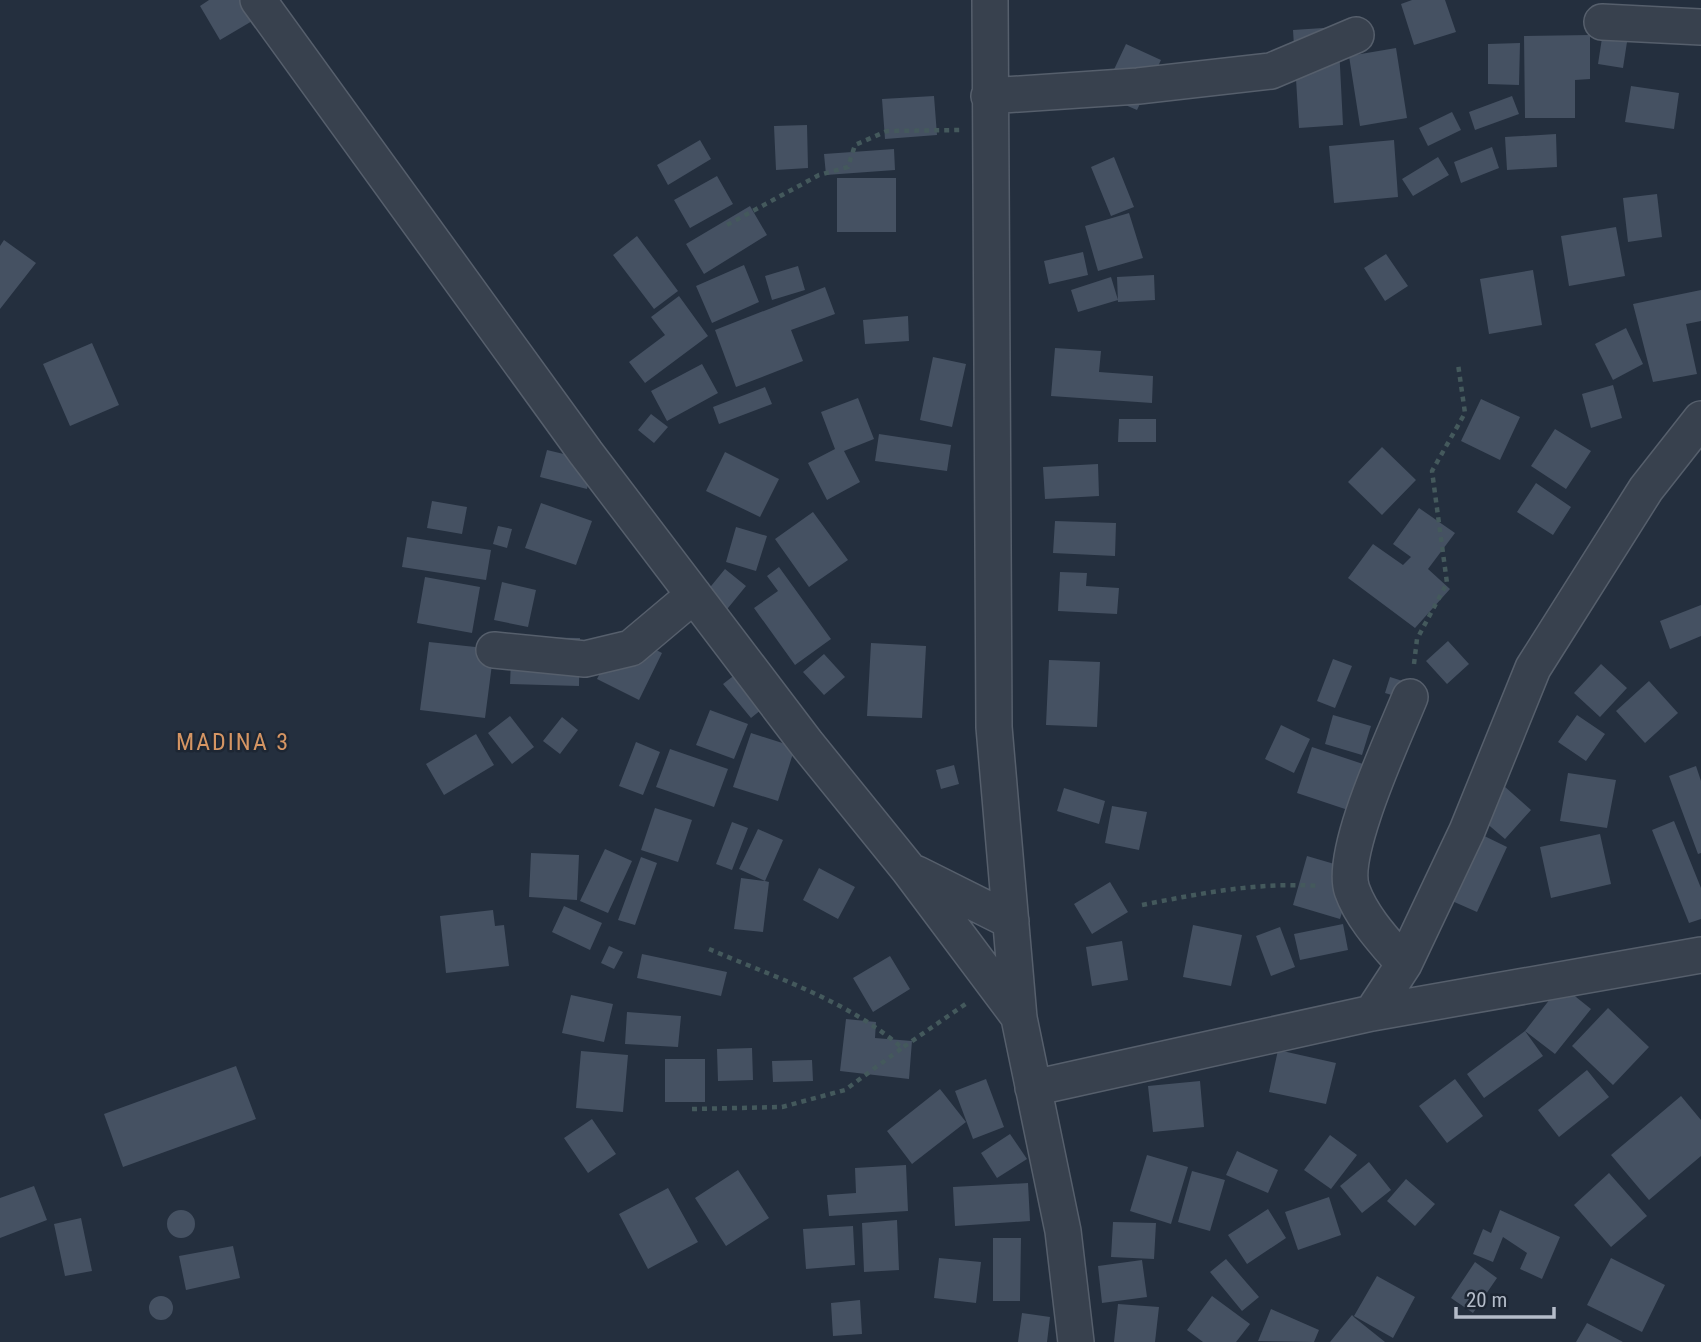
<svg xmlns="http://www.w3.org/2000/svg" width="1701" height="1342" font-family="'Roboto Condensed',sans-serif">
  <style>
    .building { fill: #455162 }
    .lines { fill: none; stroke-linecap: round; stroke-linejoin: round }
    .street-casing { stroke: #565f6c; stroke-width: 38 }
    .path { stroke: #44595c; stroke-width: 4.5; stroke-dasharray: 5 5; stroke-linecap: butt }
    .street { stroke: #38414e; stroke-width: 35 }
    .labels { text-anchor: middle; stroke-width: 5; stroke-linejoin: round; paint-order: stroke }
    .neighbourhood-label { font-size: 24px; letter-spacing: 2px; fill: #d59563; stroke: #1d2633 }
  </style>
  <rect width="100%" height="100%" fill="#242f3e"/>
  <!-- building -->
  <path class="building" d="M209,0H263L269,11L220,40L200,6Z
    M1412,0H1445L1456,32L1414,45L1401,4Z
    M1604,25L1629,29L1623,68L1598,64Z
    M1338,27L1343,125L1299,128L1293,30Z
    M1590,35V79L1575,80V118H1525L1524,36Z
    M1520,43L1519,85L1488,84V44Z
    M1126,44L1161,60L1137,110L1102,95Z
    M1396,48L1407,118L1360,126L1349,56Z
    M1631,86L1679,93L1674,129L1625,122Z
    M934,96L937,135L885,139L882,99Z
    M1512,96L1519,114L1475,130L1469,112Z
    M1452,112L1461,130L1428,146L1419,128Z
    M807,125L808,168L776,170L774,126Z
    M1556,134L1557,167L1507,170L1505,137Z
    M700,140L711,159L668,185L657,165Z
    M1394,140L1398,197L1334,203L1329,146Z
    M1492,147L1499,168L1461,183L1454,162Z
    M894,149L895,170L826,175L824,154Z
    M1114,157L1134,207L1111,216L1091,167Z
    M1438,157L1449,175L1413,196L1402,179Z
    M717,176L733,204L690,228L674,200Z
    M837,178H896V232H837Z
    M1657,194L1662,237L1628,242L1623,198Z
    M750,206L767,235L704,274L686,244Z
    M1129,213L1143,258L1098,271L1085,226Z
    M1616,227L1625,276L1569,286L1561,236Z
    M637,236L678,291L654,309L613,255Z
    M4,240L36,263L0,309V246Z
    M1083,252L1088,275L1049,284L1044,261Z
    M1386,254L1408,286L1385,301L1364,268Z
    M744,265L759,302L712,323L696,286Z
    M798,266L805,290L772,300L765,276Z
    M1533,270L1542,325L1489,334L1480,279Z
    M1154,275L1155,300L1118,302L1117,277Z
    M1111,277L1118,300L1078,312L1071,290Z
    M825,287L835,314L791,330L803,361L736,387L715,330Z
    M1701,290V321L1686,324L1697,374L1653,382L1633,304Z
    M679,296L708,336L645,383L629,362L665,335L651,317Z
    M908,316L909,341L865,344L863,320Z
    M1626,328L1643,364L1613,380L1595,344Z
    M92,343L119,405L70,426L43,364Z
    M1055,348L1101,351L1099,372L1153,376L1152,403L1051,396Z
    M933,357L966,364L952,427L920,420Z
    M702,364L718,393L667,421L651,391Z
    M1613,385L1622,418L1591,428L1582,394Z
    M765,387L772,404L719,424L713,407Z
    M858,398L874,439L844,451L860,482L827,500L808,463L835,449L821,412Z
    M1481,399L1520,417L1500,460L1461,441Z
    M651,414L668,427L654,443L638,430Z
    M1119,419H1156V442H1118Z
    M1555,429L1591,451L1566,489L1531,466Z
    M879,434L951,445L947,471L875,461Z
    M1382,447L1416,480L1382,515L1348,482Z
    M547,450L593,461L587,489L540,477Z
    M725,452L779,479L760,517L706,491Z
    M1098,464L1099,496L1045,499L1043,467Z
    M1536,483L1571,507L1553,535L1517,512Z
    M432,501L467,507L462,534L427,528Z
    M541,503L592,521L576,565L525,548Z
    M1419,508L1455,533L1428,569L1450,589L1415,628L1348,578L1373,544L1403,565L1411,557L1393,544Z
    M813,512L848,560L809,587L775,539Z
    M1055,521L1116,523L1115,556L1053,553Z
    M498,526L512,529L507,548L493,544Z
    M736,527L767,536L756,571L726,562Z
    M407,537L491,550L486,580L402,567Z
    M779,567L831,639L795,665L754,608L778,591L767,576Z
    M725,569L746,586L719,619L698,602Z
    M1060,572L1087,573L1086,586L1119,588L1117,614L1058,611Z
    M425,577L480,587L472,633L417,623Z
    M502,582L536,590L528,627L494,620Z
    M1701,605V636L1670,649L1660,621Z
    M621,632L662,653L639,700L597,679Z
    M512,637L580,638L579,686L510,684Z
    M1448,641L1469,664L1447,684L1426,661Z
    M429,642L494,649L485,718L420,710Z
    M871,643L926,646L922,718L867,716Z
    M824,654L845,677L824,695L803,672Z
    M1333,659L1352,666L1335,708L1317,701Z
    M1049,660L1100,662L1097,727L1046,725Z
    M1601,664L1627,688L1600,717L1574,693Z
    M745,667L772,701L751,718L723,684Z
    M1390,677L1409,683L1405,699L1385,693Z
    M1649,681L1678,713L1645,743L1616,711Z
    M710,710L748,724L734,759L696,745Z
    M1333,715L1371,726L1362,755L1325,744Z
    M1577,715L1605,734L1586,761L1558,742Z
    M510,716L534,747L512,764L488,733Z
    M562,717L578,730L560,754L543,741Z
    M1281,725L1310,739L1294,773L1265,759Z
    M751,733L795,747L778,801L733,787Z
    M476,734L494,765L444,795L426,764Z
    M636,742L660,752L643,795L619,786Z
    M1312,747L1369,766L1354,812L1297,793Z
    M670,749L728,769L714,807L656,787Z
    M954,765L959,784L941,789L936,770Z
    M1696,766L1701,781V853L1698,854L1669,776Z
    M1568,773L1616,780L1607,828L1560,821Z
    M1504,786L1531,810L1505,839L1478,816Z
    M1064,788L1105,801L1099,824L1057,811Z
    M1112,806L1147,812L1139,850L1105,843Z
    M655,808L692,820L678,862L641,850Z
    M1674,821L1701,888V919L1689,923L1652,830Z
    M732,822L748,828L732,870L716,864Z
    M758,829L783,840L765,881L769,882L763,932L734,929L741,878L765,881L739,869Z
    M1474,831L1507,847L1477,912L1443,897Z
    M1600,834L1611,884L1551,898L1540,847Z
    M605,849L632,861L608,913L580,901Z
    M531,853L579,855L577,900L529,897Z
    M1307,856L1355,870L1340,919L1293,905Z
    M641,857L657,863L635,925L618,920Z
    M819,868L855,887L838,919L803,900Z
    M1110,882L1128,912L1092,934L1074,904Z
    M564,906L602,923L590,950L552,932Z
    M493,910L495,926L504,925L509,966L446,973L440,916Z
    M1343,924L1348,950L1300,960L1294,934Z
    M1193,925L1242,935L1231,986L1183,977Z
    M1280,927L1295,967L1271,976L1256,936Z
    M1122,941L1128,980L1092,986L1086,947Z
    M609,946L623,952L614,969L601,963Z
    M642,954L727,972L721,996L637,978Z
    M890,956L910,989L873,1012L853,978Z
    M1561,985L1591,1009L1555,1054L1525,1031L1543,1056L1484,1098L1467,1074L1525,1031Z
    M571,995L613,1004L604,1042L562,1033Z
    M1608,1008L1649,1047L1613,1085L1572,1046Z
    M627,1012L681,1016L678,1047L625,1044Z
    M846,1019L876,1022L875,1038L912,1041L909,1079L840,1071Z
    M752,1048L753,1080L718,1081L717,1049Z
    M1278,1050L1336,1063L1326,1104L1269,1092Z
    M581,1051L628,1055L623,1112L576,1108Z
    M665,1059H705V1102H665Z
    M812,1060L813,1081L773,1082L772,1061Z
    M236,1066L256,1119L123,1167L104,1114Z
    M1587,1070L1609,1097L1559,1137L1538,1110Z
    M986,1079L1004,1127L973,1139L955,1091Z
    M1455,1079L1483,1116L1447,1143L1419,1106Z
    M1200,1081L1204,1127L1153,1132L1148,1086Z
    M940,1089L966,1122L912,1164L887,1131Z
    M1681,1096L1701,1120V1156L1649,1200L1611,1155Z
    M592,1119L616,1154L588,1173L564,1138Z
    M1010,1134L1027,1159L997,1178L981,1153Z
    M1330,1135L1357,1155L1331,1189L1304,1170Z
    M1237,1151L1278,1170L1268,1193L1226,1175Z
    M1147,1155L1188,1167L1171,1224L1130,1211Z
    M1369,1162L1391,1190L1362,1213L1340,1186Z
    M906,1165L908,1211L829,1216L827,1195L856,1193L855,1168Z
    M738,1170L769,1218L726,1246L695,1198Z
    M1192,1171L1225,1180L1210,1231L1178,1222Z
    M1609,1173L1647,1216L1611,1247L1574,1205Z
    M1406,1179L1435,1204L1415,1226L1387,1201Z
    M1028,1183L1030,1221L955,1226L953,1187Z
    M34,1186L47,1220L0,1238V1198Z
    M668,1188L698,1242L648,1269L619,1214Z
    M1329,1197L1341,1235L1298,1250L1285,1212Z
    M1268,1209L1286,1238L1247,1264L1228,1235Z
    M1500,1210L1560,1237L1542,1279L1520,1269L1527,1253L1503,1237L1493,1262L1473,1254L1483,1229L1491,1233Z
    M167 1224a14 14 0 1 1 28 0a14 14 0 1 1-28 0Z
    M81,1218L92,1271L65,1276L54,1224Z
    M897,1220L899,1270L864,1272L862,1223Z
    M1113,1222L1156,1223L1154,1259L1111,1257Z
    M853,1226L855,1265L806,1269L803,1229Z
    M993,1238H1021L1020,1301H993Z
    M233,1246L240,1278L186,1290L179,1256Z
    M939,1258L981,1262L976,1303L934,1298Z
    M1611,1258L1665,1285L1642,1332L1587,1305Z
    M1226,1259L1259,1297L1242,1311L1210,1272Z
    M1142,1260L1147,1297L1102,1303L1098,1266Z
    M1475,1262L1497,1278L1473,1313L1451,1298Z
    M1377,1276L1415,1297L1393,1338L1354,1316Z
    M1212,1296L1250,1324L1236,1342H1203L1187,1330Z
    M149 1308a12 12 0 1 1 24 0a12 12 0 1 1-24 0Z
    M860,1300L862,1334L833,1336L831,1303Z
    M1118,1304L1159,1307L1155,1342H1114Z
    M1271,1309L1319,1330L1314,1342L1258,1341Z
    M1022,1313L1050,1317L1047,1342H1018Z
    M1352,1315L1355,1318L1385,1342H1330Z
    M1587,1323L1623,1342H1576Z"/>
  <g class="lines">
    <!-- street casing -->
    <g class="street-casing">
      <path id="street" d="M258,0L586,453L807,744L909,870L1019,1017
        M990,0L994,727L1019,1018L1063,1231L1076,1342
        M1602,22L1701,27
        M989,96L1138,86L1271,71L1356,35
        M494,650L585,659L631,648L694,595
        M917,874L1011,921
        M1404,964C1385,942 1362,918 1352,890C1339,853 1394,737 1410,697
        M1372,1013L1404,964L1467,831L1533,668L1646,489L1701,419
        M1033,1088L1372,1013L1701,955"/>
    </g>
    <!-- path -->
    <path class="path" d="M727,225L819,175L848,167L855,145L887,131L960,130
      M1414,664L1417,639L1447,583L1432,471L1465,413L1458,364
      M1142,905C1202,893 1258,882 1319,886
      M709,949C774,977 849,1001 902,1048L967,1003
      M692,1109L782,1107L845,1090L902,1048"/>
    <!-- street -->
    <use href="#street" class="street"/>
  </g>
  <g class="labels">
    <!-- neighbourhood labels -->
    <g class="neighbourhood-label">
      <text x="233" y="750">MADINA 3</text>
    </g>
  </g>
  <!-- scale -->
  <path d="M1456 1307v10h98v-10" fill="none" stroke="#b4bcc9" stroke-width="3.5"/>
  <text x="1466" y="1307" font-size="21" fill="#b4bcc9" stroke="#1d2633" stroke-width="5" paint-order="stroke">20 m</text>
</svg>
